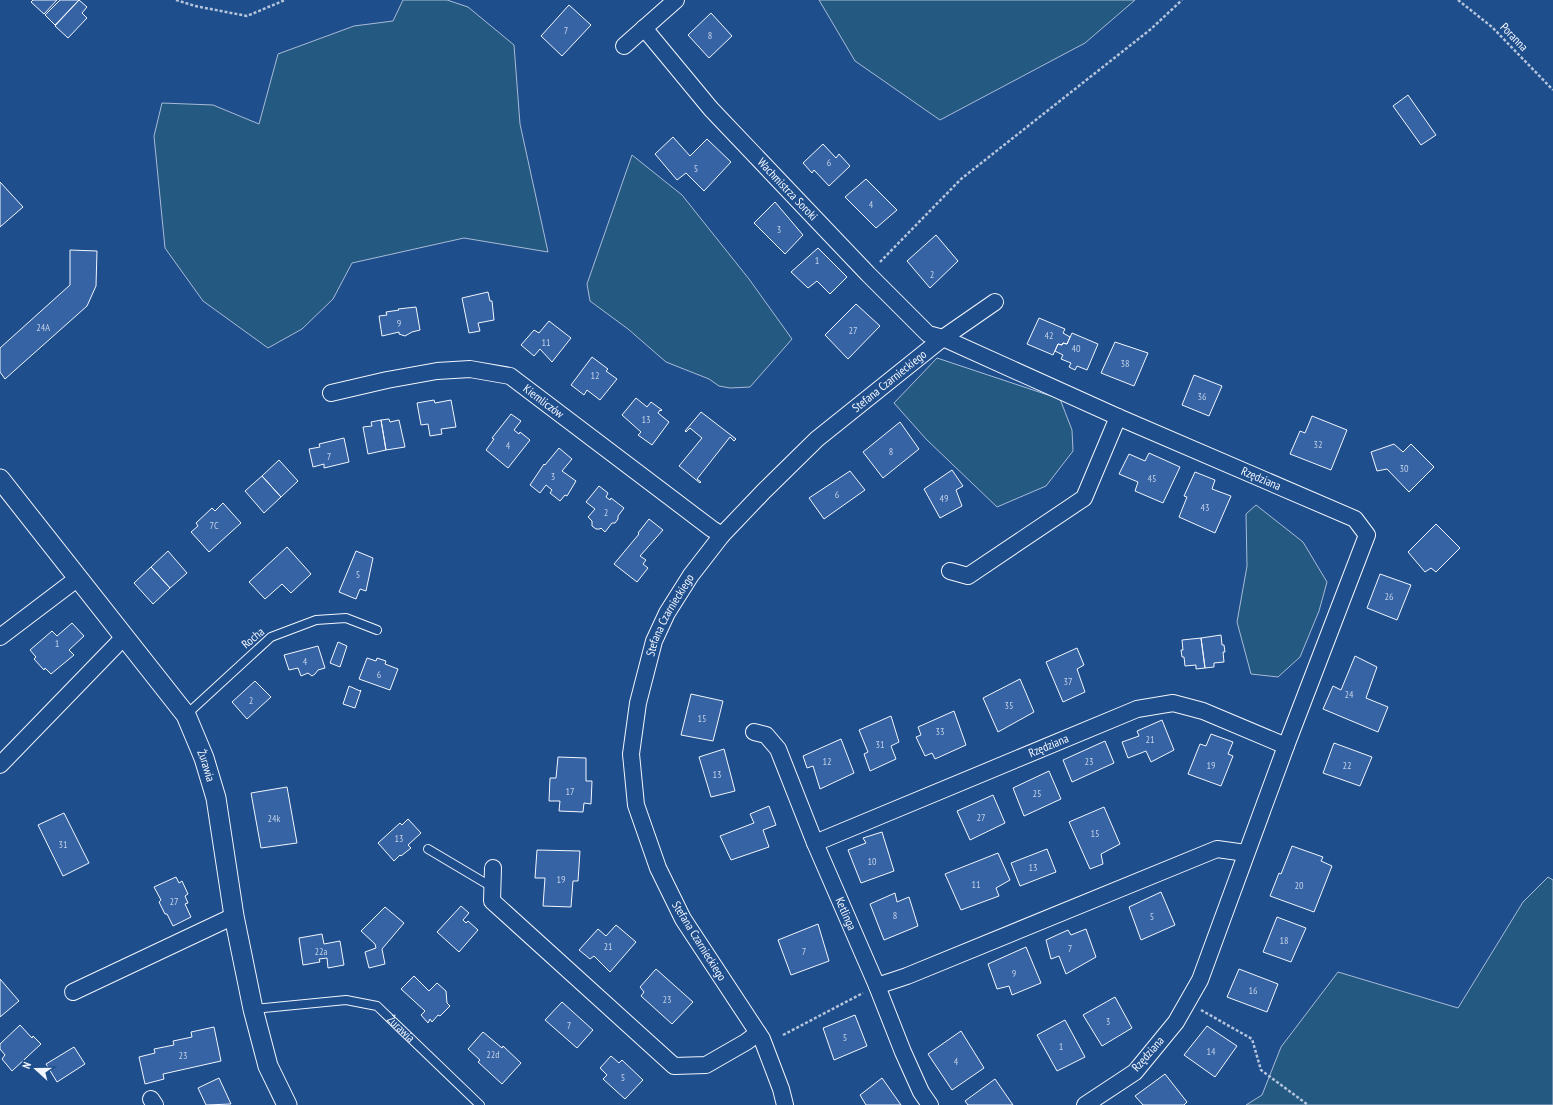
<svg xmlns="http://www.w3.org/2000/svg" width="1553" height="1105" font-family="'PT Sans Narrow',sans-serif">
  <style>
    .green { fill: #245a82; stroke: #a8bbd7 }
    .building { fill: #3563a3; stroke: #f2f6ff }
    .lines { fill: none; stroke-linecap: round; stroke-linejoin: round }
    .service-casing { stroke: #f2f6ff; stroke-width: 10 }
    .minor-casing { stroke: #f2f6ff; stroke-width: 18 }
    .tertiary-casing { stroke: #f2f6ff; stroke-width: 21 }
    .path { stroke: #b3c4dc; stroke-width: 2.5; stroke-dasharray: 3 2; stroke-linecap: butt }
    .service { stroke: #1f4e8c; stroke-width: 8 }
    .minor { stroke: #1f4e8c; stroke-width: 16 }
    .tertiary { stroke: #1f4e8c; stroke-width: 19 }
    .labels { text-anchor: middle; stroke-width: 3; stroke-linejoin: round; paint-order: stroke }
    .number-label { font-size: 10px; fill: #c3d1e8 }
    .street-label { font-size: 12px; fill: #f2f6ff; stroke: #1f4e8c }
  </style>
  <rect width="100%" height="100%" fill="#1f4e8c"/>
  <!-- green -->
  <path class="green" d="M403,0H447L468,7L514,45L520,124L548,252L464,238L352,263L333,299L302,329L268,348L203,301L165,248L154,136L162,103L213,105L259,124L278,54L354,26L393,21Z
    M819,0H1135L1085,43L940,120L855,61Z
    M632,155L682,195L749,279L792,339L750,387L730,388L719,386L709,379L666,362L628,329L590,301L587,284Z
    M937,358L1060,399L1072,430L1073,451L1046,486L997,507L926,439L894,403Z
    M1256,505L1303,542L1327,582L1319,611L1300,657L1278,677L1251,674L1237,622L1247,566L1246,514Z
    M1548,877L1553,880V1105H1246L1262,1095L1281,1047L1338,972L1458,1008L1523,902Z"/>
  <!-- building -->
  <path class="building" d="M33,0H57L44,14L31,2Z
    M60,0H79L55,25L45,15Z
    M79,0L87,7L82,13L87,18L68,38L55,26Z
    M569,5L591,25L562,56L541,36Z
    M711,13L732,36L709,58L688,35Z
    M1408,95L1436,135L1421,145L1393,106Z
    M673,137L690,156L707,139L731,162L704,191L686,173L677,180L655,154Z
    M823,144L836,158L839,154L850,166L829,186L814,170L812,173L803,163Z
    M866,179L897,210L876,228L845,197Z
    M0,182L23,207L0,227Z
    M775,202L803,235L785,254L754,223Z
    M936,235L958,261L930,288L907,261Z
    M818,248L847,277L830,294L817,281L808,288L791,272Z
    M70,250L97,251L96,286L87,306L5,379L0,372V348L70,285Z
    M488,292L490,301H492L494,320L478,323L480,331L469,333L462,298Z
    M856,304L880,326L848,359L825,335Z
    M416,307L420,330L412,332L405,336L399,334V332L382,336L379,316L387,315L386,312L399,310L398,309Z
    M1039,318L1065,329L1063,333L1070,337L1067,344L1063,343L1062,345L1058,344L1053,355L1027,344Z
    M549,321L571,338L552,362L540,349L534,356L521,345L534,330L539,333Z
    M1072,333L1098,344L1087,370L1077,366L1075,370L1069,367L1071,363L1061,359L1063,355L1055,351L1058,344L1062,345L1063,343L1067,344Z
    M1115,342L1148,353L1134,386L1101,373Z
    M592,357L608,369L606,371L617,379L600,400L587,390L584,395L571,385Z
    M1194,375L1222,386L1209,416L1182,405Z
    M636,398L647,407L651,402L662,410L661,411L660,410L658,413L669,422L652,445L638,435L641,432L622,415Z
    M434,400L435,403L451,400L456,427L441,429L442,434L430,436L428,424L421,425L417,403Z
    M701,412L736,439L734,441L730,437L697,479L701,482L700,483L679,466L702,438L690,428L686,432L685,431Z
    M511,414L521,421L514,430L519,434L520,432L530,440L508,468L486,450L494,439L492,438Z
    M1312,416L1347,430L1331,470L1290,454L1300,431L1305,433Z
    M389,419L390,422L399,420L405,447L386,450L381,420Z
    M381,420L386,450L368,454L363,427L372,426L371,422Z
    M900,422L919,449L883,478L863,452Z
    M344,438L349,462L324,468V464L313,467L309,449L320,447L319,444Z
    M1394,444L1403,452L1411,444L1434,467L1409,492L1387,469L1377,471L1371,452Z
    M559,448L572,459L562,471L576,481L567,496L565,495L560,501L550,493L552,490L546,485L540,493L530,485L544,464L545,465Z
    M1149,453L1180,467L1163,503L1135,491L1138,482L1119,474L1129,454L1145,461Z
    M279,460L298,481L281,497L262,476Z
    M952,470L963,486L956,490L962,506L940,518L924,489Z
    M850,471L865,490L824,519L809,498Z
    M1195,472L1215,480L1212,489L1231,496L1215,533L1179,517L1187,497L1184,496Z
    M262,476L281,497L264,513L245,491Z
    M599,486L608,493L606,497L610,500L611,498L624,508L618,516V519L615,523H612L605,532L601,528L600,529H596L592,526V521L588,517L595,509L586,502Z
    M223,503L241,523L209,552L191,532L198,526L196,523L212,508L215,511Z
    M649,519L663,530L640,556L646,560L643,564L648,568L637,582L614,564L639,534L638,533Z
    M1436,524L1460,548L1436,572L1431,568L1425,572L1408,552Z
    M287,547L311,574L291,593L282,584L265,599L249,582Z
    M168,551L187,573L170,588L151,567Z
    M356,551L373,558L366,591L360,589L356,599L339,592Z
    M151,567L170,588L153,604L134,583Z
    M1380,574L1411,585L1397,620L1367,608Z
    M72,623L84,636L69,650L74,655L51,674L45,668L44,670L34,659L36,657L30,650L52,631L57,636Z
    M1221,635L1222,645H1224L1225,652H1223L1224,662L1214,663V667L1205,668L1201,638Z
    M1201,638L1205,668L1196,669V665L1185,666L1184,657H1182L1181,650H1183L1182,640Z
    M338,642L347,646L340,667L330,663Z
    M318,646L325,668L318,670L315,674L312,676L308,673L301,676L298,668L289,670L284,655Z
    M1077,648L1084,665L1077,669L1085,692L1063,702L1046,662Z
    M1355,656L1377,667L1366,698L1388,707L1378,732L1323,709L1333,686L1341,690Z
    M367,658L376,661L377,658L386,661L385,664L398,669L390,690L359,679Z
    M1020,679L1034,712L998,732L983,698Z
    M255,681L271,697L247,719L232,702Z
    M349,686L360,691L361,690L355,708L343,704Z
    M691,694L723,701L713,741L681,735Z
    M954,711L966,745L935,759L932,753L925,756L916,737L921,735L918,727Z
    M891,716L899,742L891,746L896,759L870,771L864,754L868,752L859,730Z
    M1162,720L1174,750L1151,762L1146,751L1128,758L1122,742L1139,736L1137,731Z
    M1211,734L1233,742L1228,754L1233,756L1221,786L1188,774L1200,744L1206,746Z
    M841,739L854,773L820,789L813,766L807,768L803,756Z
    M1105,741L1114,763L1072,782L1063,760Z
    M1334,743L1372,757L1360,786L1323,773Z
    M724,749L735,791L711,797L699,757Z
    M558,757L586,758V781H592L591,804L584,803L583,812L559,811L560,801H549L550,778H556Z
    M1049,771L1061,799L1024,816L1013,788Z
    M287,787L297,843L261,848L251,793Z
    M993,795L1005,823L970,840L957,811Z
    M769,806L776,825L763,830L769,847L731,860L720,836L754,823L750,814Z
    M1104,807L1120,844L1101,854L1103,864L1090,869L1069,822Z
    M64,813L89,863L63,876L38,825Z
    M408,819L421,833L408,845L411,848L401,856L400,855L394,861L378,843L400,823L402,825Z
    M882,832L894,871L861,883L848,850L866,843L863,838Z
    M1292,846L1323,857L1321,861L1332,866L1314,912L1270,896L1279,873L1281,874Z
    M1047,849L1056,872L1020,886L1011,863Z
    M537,850L580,851L578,881H573L571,907L543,906L545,878H535Z
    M998,853L1010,880L996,888L999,896L961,910L945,874Z
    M176,877L179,883L182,881L188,894L185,896L188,903L185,904L191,917L173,926L167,914H165L159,902L161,900L154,887Z
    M1161,892L1175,925L1141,940L1129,907Z
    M895,893L897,902L909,897L918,926L884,940L870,904Z
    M461,906L469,913L463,920L466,923L468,921L478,930L459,952L437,932Z
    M385,907L404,923L382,949L385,964L369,968L365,952L376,948L375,944L361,931Z
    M1277,917L1306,928L1291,962L1263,952Z
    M818,924L829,961L791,975L778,940Z
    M616,925L636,942L610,972L594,956L590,959L579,950L598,929L606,936Z
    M1086,929L1096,957L1066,974L1059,956L1051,959L1046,940L1068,930L1071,935Z
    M322,934L324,944L340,941L344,965L328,968L327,958L319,959L320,962L303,965L299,938Z
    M1026,947L1041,983L1012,995L1009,986L997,989L988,964Z
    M656,969L693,1002L672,1024L641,996L644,992L640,987Z
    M1239,969L1278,984L1267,1012L1227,997Z
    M414,976L429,991L437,983L446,991L447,1003L450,1006L440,1016L438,1015L432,1022L430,1019L428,1023L421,1015L425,1011L401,989Z
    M0,979L19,1001L0,1017Z
    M1115,997L1132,1028L1102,1046L1083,1015Z
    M562,1002L593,1030L577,1048L545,1020Z
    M855,1015L867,1046L834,1060L823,1028Z
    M1065,1020L1085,1057L1057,1071L1037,1035Z
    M20,1025L32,1038L33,1036L41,1044L12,1071L2,1059L5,1055L0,1049V1044Z
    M1207,1026L1237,1046L1215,1077L1184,1055Z
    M214,1027L221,1061L163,1074L164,1079L145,1084L139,1057L155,1053L154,1049L174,1045L173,1041L192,1037L191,1032Z
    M961,1031L984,1068L952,1090L928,1054Z
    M483,1032L502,1048L503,1046L521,1063L502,1084L478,1062L480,1060L468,1049Z
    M74,1047L85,1064L57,1082L46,1064Z
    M611,1056L619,1063L622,1060L643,1080L625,1099L603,1079L607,1075L600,1068Z
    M1165,1074L1187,1102L1184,1105H1143L1135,1096Z
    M219,1078L231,1104L206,1105L198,1088Z
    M882,1078L901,1105H866L860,1095Z
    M995,1079L1013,1105H968L965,1101Z"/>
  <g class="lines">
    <!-- service casing -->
    <g class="service-casing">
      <g id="service">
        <path d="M186,715L271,637L316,620L346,618L377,630"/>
        <path d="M428,849L492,887"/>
        <path id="s1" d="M253,1009L346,1000L377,1006L480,1105"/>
      </g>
    </g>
    <!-- minor casing -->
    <g class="minor-casing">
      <g id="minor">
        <path id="s2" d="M644,28L711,109L868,274L928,334L943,338L1118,417L1355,519L1367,535L1286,746L1200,980L1176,1022L1135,1072L1085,1105"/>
        <path d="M624,46L676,0"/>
        <path id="s3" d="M331,393L387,380L437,371L470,369L510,376L712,529L722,535"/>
        <path d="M950,571L968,576L1084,498L1118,417"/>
        <path d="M0,637L78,578"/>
        <path id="s4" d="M754,732L766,735L778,749L815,843L877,986L903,1052L921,1092L930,1105"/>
        <path d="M0,765L124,637"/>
        <path id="s5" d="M815,843L1137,709L1173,703L1203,711L1286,746"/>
        <path d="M493,868L492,901L674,1066L706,1065L746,1042L758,1033"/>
        <path d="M877,986L907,976L1217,849L1246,853"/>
        <path d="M73,992L234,916"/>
        <path d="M151,1099L155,1105"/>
        <path id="s6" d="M785,1105L781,1089L762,1039L683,919L658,868L636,805L631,754L638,703L654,641L667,613L691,575L722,535L764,491L817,439L943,338L995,302"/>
      </g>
    </g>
    <!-- tertiary casing -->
    <g class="tertiary-casing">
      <g id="tertiary">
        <path id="s7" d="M0,479L186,715L204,758L216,798L234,916L253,1009L268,1066L287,1105"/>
      </g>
    </g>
    <!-- path -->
    <path class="path" d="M176,0L195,6L247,16L285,0
      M1458,0L1492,27L1553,90
      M880,262L961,179L1151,29L1182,0
      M1201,1010L1252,1039L1261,1070L1308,1105
      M783,1035L863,993"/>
    <!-- service -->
    <use href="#service" class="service"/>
    <!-- minor -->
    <use href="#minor" class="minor"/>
    <!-- tertiary -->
    <use href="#tertiary" class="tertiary"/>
  </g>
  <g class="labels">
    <!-- number labels -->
    <g class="number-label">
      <text x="566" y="34">7</text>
      <text x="710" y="39">8</text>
      <text x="829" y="166">6</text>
      <text x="696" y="172">5</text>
      <text x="871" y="208">4</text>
      <text x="779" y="233">3</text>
      <text x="817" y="264">1</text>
      <text x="932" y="278">2</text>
      <text x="399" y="327">9</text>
      <text x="43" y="331">24A</text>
      <text x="853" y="334">27</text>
      <text x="1049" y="339">42</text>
      <text x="546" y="346">11</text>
      <text x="1076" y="352">40</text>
      <text x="1125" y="367">38</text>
      <text x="595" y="379">12</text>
      <text x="1202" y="400">36</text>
      <text x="646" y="423">13</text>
      <text x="1318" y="448">32</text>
      <text x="508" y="449">4</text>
      <text x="891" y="455">8</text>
      <text x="329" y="460">7</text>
      <text x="1404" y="472">30</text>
      <text x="553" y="480">3</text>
      <text x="1152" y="482">45</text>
      <text x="837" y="498">6</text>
      <text x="944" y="502">49</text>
      <text x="1205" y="511">43</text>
      <text x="606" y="516">2</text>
      <text x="214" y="529">7C</text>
      <text x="358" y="578">5</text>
      <text x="1389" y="600">26</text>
      <text x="57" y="647">1</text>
      <text x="305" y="665">4</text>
      <text x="379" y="678">6</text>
      <text x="1068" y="685">37</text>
      <text x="1349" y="698">24</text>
      <text x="251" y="704">2</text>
      <text x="1009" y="709">35</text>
      <text x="702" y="722">15</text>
      <text x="940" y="735">33</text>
      <text x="1150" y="743">21</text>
      <text x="880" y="748">31</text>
      <text x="827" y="765">12</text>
      <text x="1089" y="765">23</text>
      <text x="1211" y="769">19</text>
      <text x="1347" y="769">22</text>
      <text x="717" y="778">13</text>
      <text x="570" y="795">17</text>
      <text x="1037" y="797">25</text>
      <text x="981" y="821">27</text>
      <text x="274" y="822">24k</text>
      <text x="1095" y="837">15</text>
      <text x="399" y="842">13</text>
      <text x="63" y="848">31</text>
      <text x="872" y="865">10</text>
      <text x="1033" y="871">13</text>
      <text x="561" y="883">19</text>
      <text x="976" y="888">11</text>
      <text x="1299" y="889">20</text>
      <text x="174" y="905">27</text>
      <text x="895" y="919">8</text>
      <text x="1152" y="920">5</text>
      <text x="1284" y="944">18</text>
      <text x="608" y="950">21</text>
      <text x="1070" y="952">7</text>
      <text x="321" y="955">22a</text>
      <text x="804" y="955">7</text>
      <text x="1014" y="977">9</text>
      <text x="1253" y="994">16</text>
      <text x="667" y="1003">23</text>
      <text x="1108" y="1025">3</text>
      <text x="569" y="1029">7</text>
      <text x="845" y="1041">5</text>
      <text x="1061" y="1050">1</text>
      <text x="1211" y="1055">14</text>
      <text x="493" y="1058">22d</text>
      <text x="183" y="1059">23</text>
      <text x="956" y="1065">4</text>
      <text x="623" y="1081">5</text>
    </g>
    <!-- street labels -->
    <g class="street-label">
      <text transform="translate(1514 37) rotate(46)" y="4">Poranna</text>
      <text dy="4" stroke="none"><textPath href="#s2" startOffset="216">Wachmistrza Soroki</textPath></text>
      <text dy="4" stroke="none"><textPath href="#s6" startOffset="858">Stefana Czarnieckiego</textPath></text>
      <text dy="4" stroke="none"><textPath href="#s3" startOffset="224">Kiemliczów</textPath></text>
      <text dy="4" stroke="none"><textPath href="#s2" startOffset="781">Rzędziana</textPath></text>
      <text dy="4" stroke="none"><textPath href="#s6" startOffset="534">Stefana Czarnieckiego</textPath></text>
      <text transform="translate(253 638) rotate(-40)" y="4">Rocha</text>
      <text dy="4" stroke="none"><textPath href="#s5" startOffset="253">Rzędziana</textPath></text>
      <text dy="4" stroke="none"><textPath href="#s7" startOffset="355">Żurawia</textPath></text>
      <text dy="4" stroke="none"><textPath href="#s4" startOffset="209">Ketlinga</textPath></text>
      <text transform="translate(699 941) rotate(58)" y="4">Stefana Czarnieckiego</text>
      <text dy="4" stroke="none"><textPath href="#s1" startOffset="158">Żurawia</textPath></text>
      <text transform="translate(1148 1054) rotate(-49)" y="4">Rzędziana</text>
    </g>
  </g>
  <!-- north arrow -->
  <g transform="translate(36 1069) rotate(291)" stroke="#1f4e8c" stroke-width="3" paint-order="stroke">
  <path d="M0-3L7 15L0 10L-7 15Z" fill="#f2f6ff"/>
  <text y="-6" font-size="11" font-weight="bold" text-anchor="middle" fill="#f2f6ff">N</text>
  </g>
</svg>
